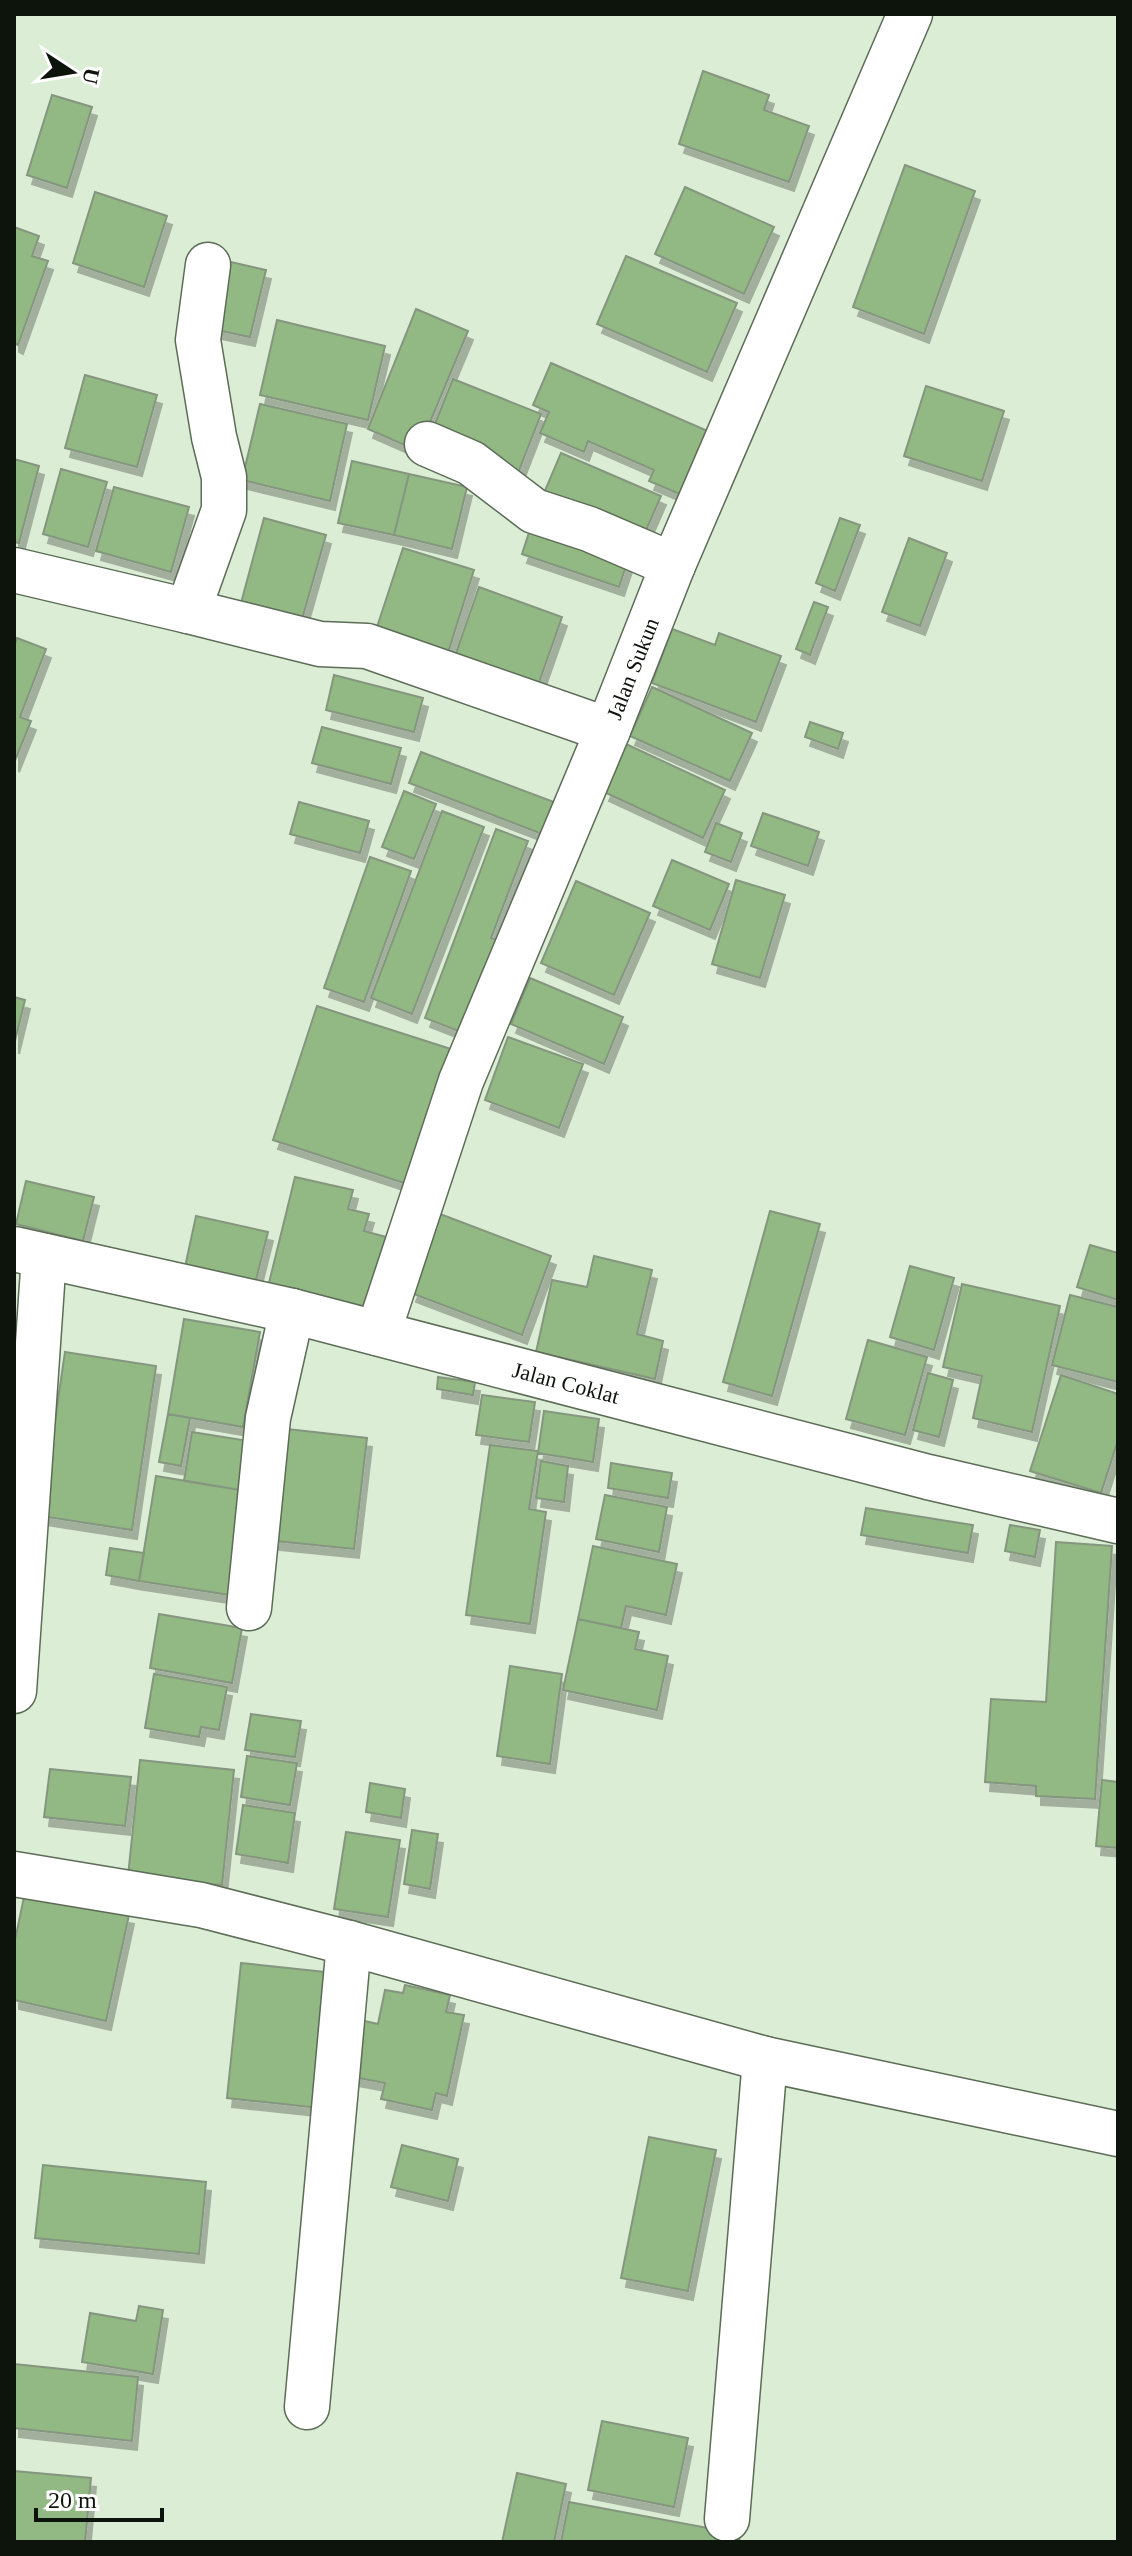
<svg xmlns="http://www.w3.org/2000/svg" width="1132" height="2556" font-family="'Times New Roman',serif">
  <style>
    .building { fill: #92b884; stroke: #85967f; stroke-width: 2; filter: url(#shadow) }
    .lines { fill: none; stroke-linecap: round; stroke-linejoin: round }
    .minor-casing { stroke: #5c6c56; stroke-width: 47 }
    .minor { stroke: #fff; stroke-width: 44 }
    .labels { text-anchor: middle; stroke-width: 8; stroke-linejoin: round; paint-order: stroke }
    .street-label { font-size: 22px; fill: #0d140b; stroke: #fff }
  </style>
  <defs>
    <filter id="shadow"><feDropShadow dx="5" dy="9" stdDeviation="0" flood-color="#0004"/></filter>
  </defs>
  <rect width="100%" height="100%" fill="#dbeed5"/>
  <!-- building -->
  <path class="building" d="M703,71L769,95L764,110L809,126L789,182L679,144Z
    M52,95L92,107L67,188L27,175Z
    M905,165L975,191L924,334L853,307Z
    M685,187L774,227L744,294L655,254Z
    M95,192L167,216L144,287L73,263Z
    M14,227L39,236L32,256L48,261L18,345L14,343Z
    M626,256L737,303L707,372L597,324Z
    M222,260L266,270L250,337L207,328Z
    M416,309L468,331L418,451L368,429Z
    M277,320L385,346L368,420L260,395Z
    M551,363L717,435L689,498L649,481L654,470L588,441L584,452L540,433L549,412L533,405Z
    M85,375L157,395L137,467L65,448Z
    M453,379L541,414L518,473L429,439Z
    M926,386L1004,411L982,481L904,456Z
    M260,404L347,424L330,501L242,480Z
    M561,453L661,496L640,544L541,500Z
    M14,459L39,466L19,543L14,542Z
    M352,461L409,474L394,535L338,523Z
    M61,469L107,482L88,547L43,534Z
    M409,474L467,487L452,549L394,535Z
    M114,487L189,507L171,572L96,551Z
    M264,518L326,535L301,623L238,614Z
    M840,518L860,525L835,591L816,583Z
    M533,520L630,554L619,587L522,554Z
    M909,538L947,553L920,626L882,612Z
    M403,548L474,570L447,656L375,633Z
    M479,587L562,617L536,691L453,662Z
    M814,602L828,607L810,655L796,649Z
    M672,629L715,645L719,633L781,656L756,722L652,683Z
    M17,638L46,649L20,717L31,721L14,763V646Z
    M334,675L423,698L414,732L326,710Z
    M652,687L752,733L730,781L630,736Z
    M810,722L843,733L838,749L805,737Z
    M322,727L401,748L391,784L312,763Z
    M626,744L725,790L703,838L604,792Z
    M421,752L562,805L550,837L409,783Z
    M404,791L436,804L414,859L382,847Z
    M299,802L369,821L360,853L290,834Z
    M442,811L484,827L412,1014L371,998Z
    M763,813L819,832L808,866L751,846Z
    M716,823L742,833L731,862L705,852Z
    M496,829L528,841L491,938L506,943L471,1036L425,1018Z
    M370,857L411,871L364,1002L324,988Z
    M672,860L729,884L710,930L653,906Z
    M736,880L785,895L760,978L712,964Z
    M576,881L650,913L614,995L541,963Z
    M530,978L623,1017L604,1064L511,1024Z
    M14,997L25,1000L14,1045Z
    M317,1006L460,1052L416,1187L273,1140Z
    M508,1037L583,1064L559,1128L485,1100Z
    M295,1177L353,1190L348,1209L369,1214L364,1231L390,1238L372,1311L268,1287Z
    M26,1181L94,1197L83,1241L16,1224Z
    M770,1211L820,1224L772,1396L723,1382Z
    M440,1214L551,1256L522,1335L411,1293Z
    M196,1216L268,1232L255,1284L185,1267Z
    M1090,1245L1118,1253V1300L1077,1287Z
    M594,1256L652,1270L637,1334L663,1341L655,1379L536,1352L552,1280L587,1287Z
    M910,1266L954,1278L934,1350L890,1337Z
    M962,1284L1060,1306L1032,1432L973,1418L982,1376L943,1367Z
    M1070,1295L1118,1307V1382L1052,1365Z
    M184,1319L260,1332L243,1427L168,1414Z
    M868,1340L927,1357L905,1435L846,1419Z
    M65,1352L156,1366L132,1530L41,1516Z
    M928,1373L953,1380L939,1437L913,1430Z
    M1061,1375L1118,1394V1440L1101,1493L1030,1471Z
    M438,1377L475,1382L473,1395L437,1389Z
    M482,1395L535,1402L529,1442L476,1435Z
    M544,1411L599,1419L593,1462L538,1453Z
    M168,1414L190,1418L181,1466L159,1462Z
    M278,1428L367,1438L354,1549L266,1540Z
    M192,1432L255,1442L247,1491L184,1481Z
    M490,1445L538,1451L529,1509L546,1512L530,1624L466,1615Z
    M541,1461L568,1466L564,1502L536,1498Z
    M611,1463L672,1473L668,1498L608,1488Z
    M156,1476L247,1491L230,1595L139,1581Z
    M605,1495L667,1507L659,1552L596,1539Z
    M866,1508L973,1525L968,1553L861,1535Z
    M1010,1525L1040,1530L1035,1557L1005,1551Z
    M1056,1542L1112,1546L1095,1799L1036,1796V1786L985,1782L991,1699L1046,1702Z
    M593,1546L677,1564L666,1615L626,1606L621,1628L578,1619Z
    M110,1548L144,1553L139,1581L106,1575Z
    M159,1614L242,1628L232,1683L150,1668Z
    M578,1619L639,1632L635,1649L668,1656L657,1710L563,1690Z
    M510,1666L562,1674L550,1764L497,1756Z
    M154,1674L227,1687L219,1730L201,1727L199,1737L145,1728Z
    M251,1714L301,1721L295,1757L245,1750Z
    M247,1756L297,1763L290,1805L241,1797Z
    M140,1760L234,1770L222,1885L128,1876Z
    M50,1769L131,1777L125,1826L44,1817Z
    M1102,1780L1118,1782V1848L1096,1846Z
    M370,1783L405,1789L401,1818L366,1812Z
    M243,1805L295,1813L288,1863L236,1854Z
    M412,1830L438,1834L430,1889L404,1884Z
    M346,1832L400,1840L388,1917L334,1909Z
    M25,1892L129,1915L106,2021L14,2000V1945Z
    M241,1963L334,1973L319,2108L227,2098Z
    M405,1985L450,1995L446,2012L464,2015L447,2096L436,2093L432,2110L381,2099L385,2083L348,2076L360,2020L378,2024L385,1990L403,1993Z
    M649,2137L716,2150L688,2291L621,2278Z
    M402,2145L458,2159L448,2201L391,2187Z
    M43,2165L206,2182L199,2254L35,2238Z
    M139,2306L163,2310L153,2374L82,2362L90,2313L136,2321Z
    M14,2364L138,2377L132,2441L14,2428Z
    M602,2421L688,2438L674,2507L588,2490Z
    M14,2471L91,2478L85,2542H14Z
    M517,2473L566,2484L554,2542H502Z
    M569,2502L740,2534L739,2542H561Z"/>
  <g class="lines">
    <!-- minor casing -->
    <g class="minor-casing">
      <g id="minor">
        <path d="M427,444L471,463L534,511L589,529L673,565"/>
        <path d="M14,570L188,611L224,510V477L214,437L198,340L208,265"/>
        <path d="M188,611L320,644L367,646L608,730"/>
        <path id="s1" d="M14,1249L292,1311L928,1477L1118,1521"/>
        <path id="s2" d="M378,1333L461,1081L608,730L673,565L910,14"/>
        <path d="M249,1608L268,1418L292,1311"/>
        <path d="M14,1691L44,1256"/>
        <path d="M14,1874L201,1905L349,1943L765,2059L1118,2134"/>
        <path d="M307,2407L349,1943"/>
        <path d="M727,2519L765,2059"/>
      </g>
    </g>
    <!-- minor -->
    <use href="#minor" class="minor"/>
  </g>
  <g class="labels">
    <!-- street labels -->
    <g class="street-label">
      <text dy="8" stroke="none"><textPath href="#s2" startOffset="712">Jalan Sukun</textPath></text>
      <text dy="8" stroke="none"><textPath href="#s1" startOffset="568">Jalan Coklat</textPath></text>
    </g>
  </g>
  <!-- border -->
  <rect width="1132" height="2556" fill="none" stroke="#0d140b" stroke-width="32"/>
  <!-- north arrow -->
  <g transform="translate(72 72) rotate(102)" stroke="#ffffff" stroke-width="6" paint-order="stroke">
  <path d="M0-6L14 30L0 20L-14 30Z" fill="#0d140b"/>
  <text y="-12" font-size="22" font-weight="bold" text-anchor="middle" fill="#0d140b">U</text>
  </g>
  <!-- scale -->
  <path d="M36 2508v12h126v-12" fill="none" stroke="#0d140b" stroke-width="4"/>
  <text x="48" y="2508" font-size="24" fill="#0d140b" stroke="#ffffff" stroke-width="6" paint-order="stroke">20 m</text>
</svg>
